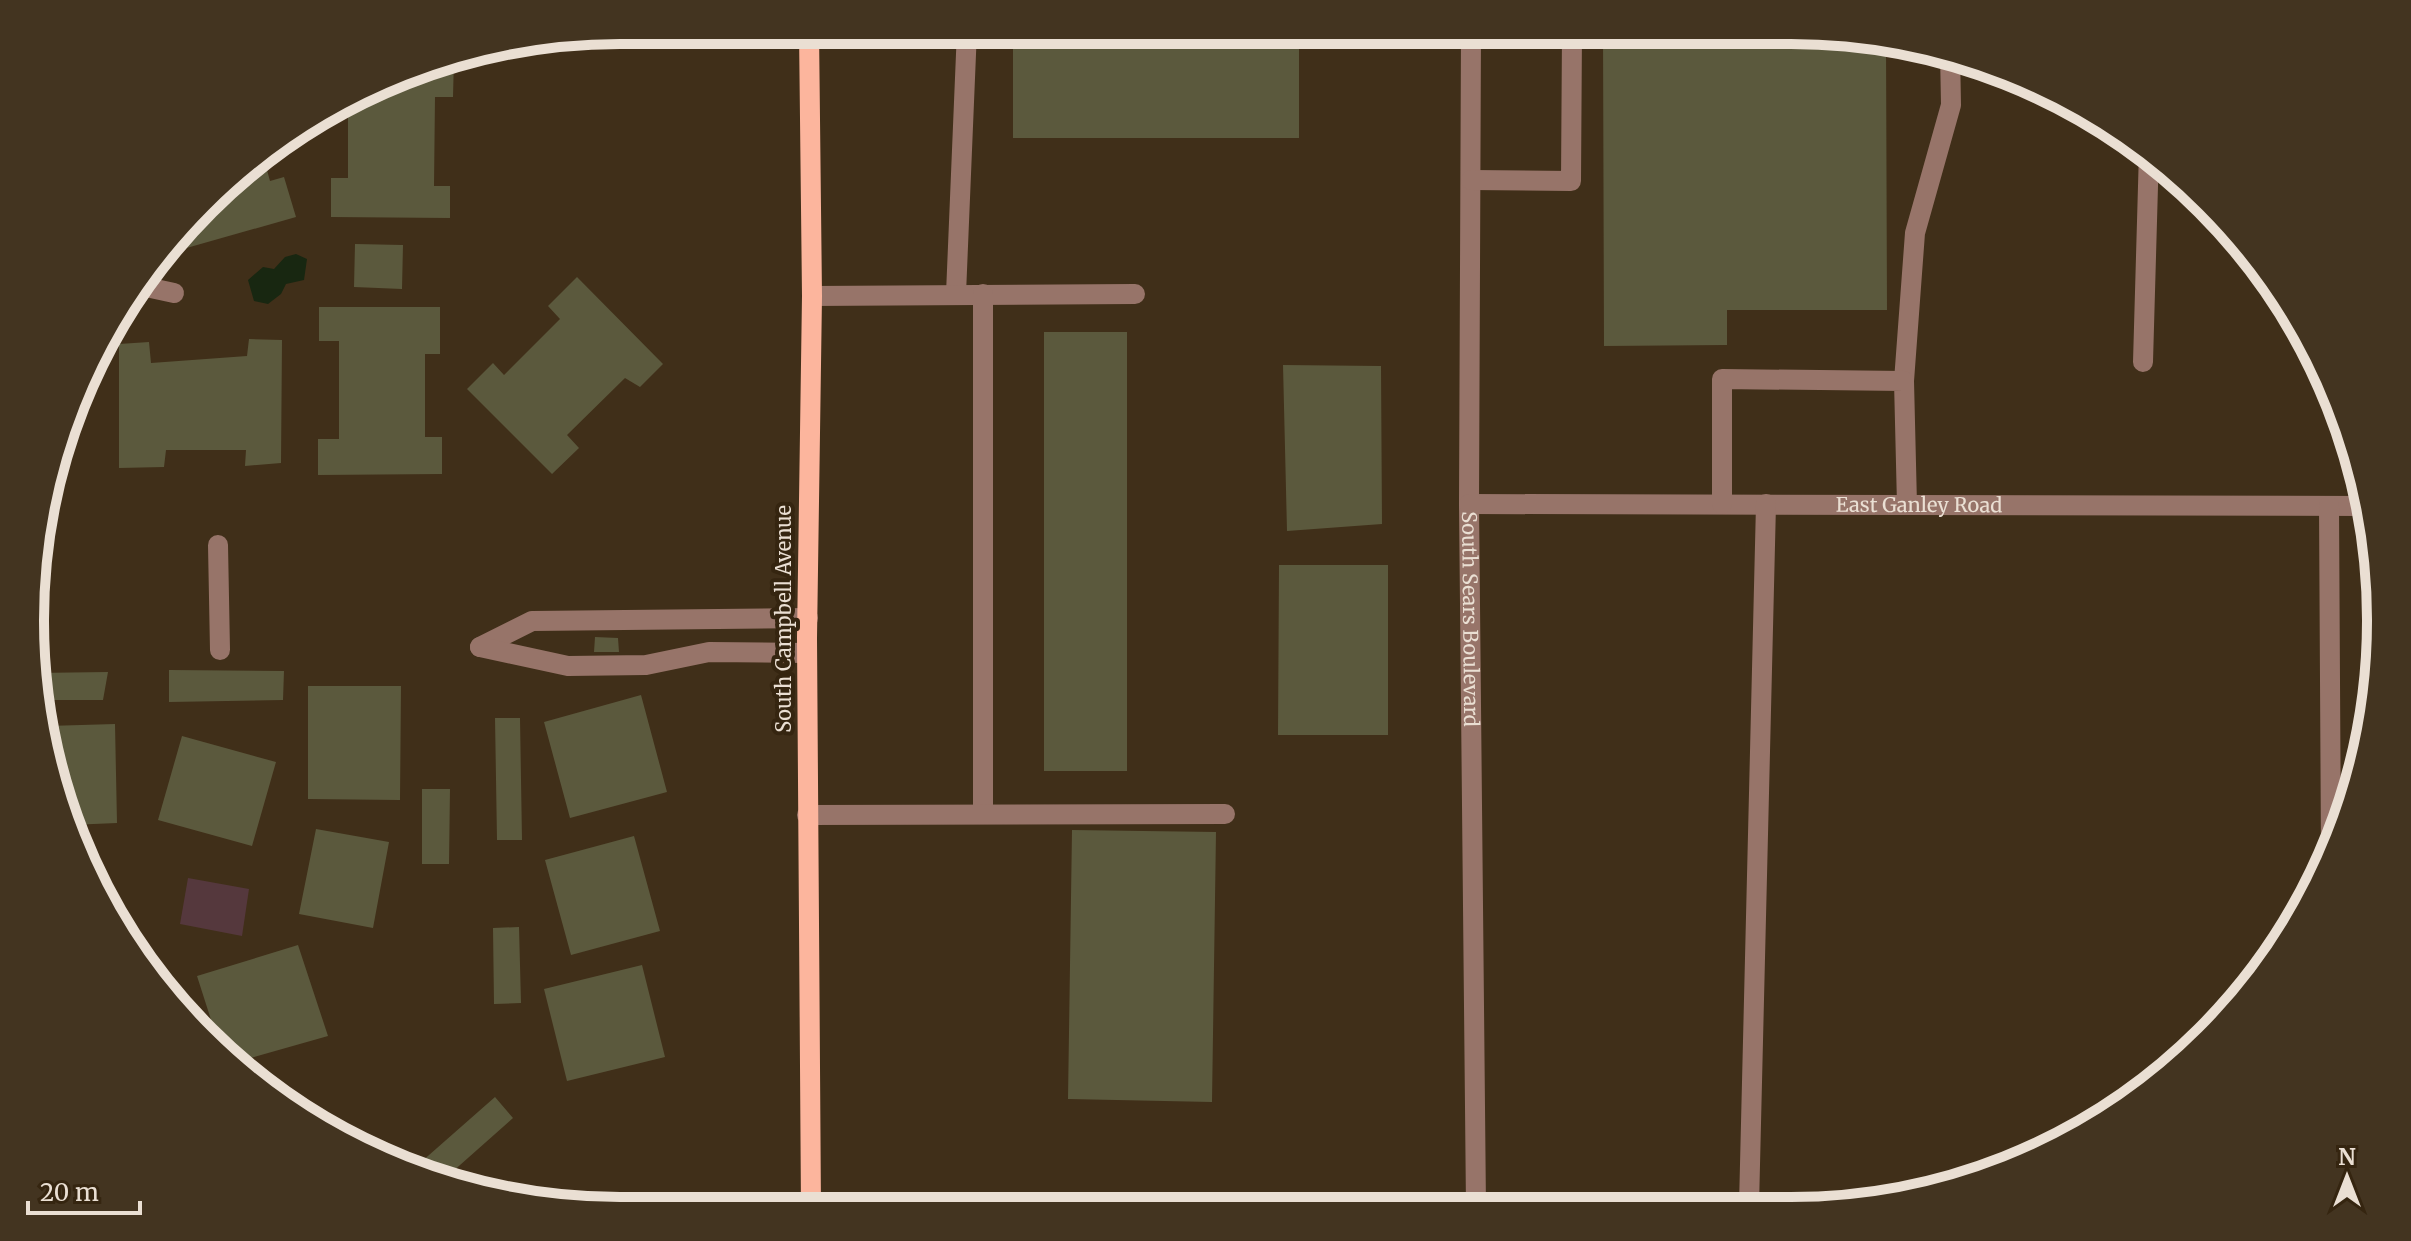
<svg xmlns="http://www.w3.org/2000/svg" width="2411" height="1241" font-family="Merriweather,serif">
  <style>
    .green { fill: #55383d }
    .water { fill: #182711 }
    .building { fill: #5b593d }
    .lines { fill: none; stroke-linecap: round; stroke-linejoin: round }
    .minor { stroke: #977469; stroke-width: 20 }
    .major { stroke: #fcb59d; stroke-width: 20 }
    .labels { text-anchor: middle; stroke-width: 8; stroke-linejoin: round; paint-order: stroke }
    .street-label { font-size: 20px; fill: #eadfd3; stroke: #352510 }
    .rim { fill: none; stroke: #eadfd3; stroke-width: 10 }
  </style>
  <rect width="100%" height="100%" fill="#402f19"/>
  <!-- green -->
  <path class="green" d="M188,878L249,889L242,936L180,924Z"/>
  <!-- water -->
  <path class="water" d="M296,254L307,259L304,280L286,284L281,294L268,304L254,301L248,280L263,267L274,269L285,257Z"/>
  <!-- building -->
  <path class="building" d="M1013,30L1299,31V138H1013Z
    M1603,31H1829L1886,41L1887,310H1727V345L1604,346Z
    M454,58L453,97H435L434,186H450V218L331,217V178H348V105L430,61Z
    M262,152L270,181L284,177L296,217L183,249L180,238Z
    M355,244L403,245L402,289L354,287Z
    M577,277L663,364L640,387L625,378L567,435L579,448L552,474L467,389L493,363L504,375L560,319L548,306Z
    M319,307H440V354H425V437H442V474L318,475V439H339V341H319Z
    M1044,332H1127V771H1044Z
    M249,339L282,340L281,463L245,466L246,450H166L164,467L119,468V344L149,342L151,363L247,356Z
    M1283,365L1381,366L1382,524L1287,531Z
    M1279,565H1388V735H1278Z
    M595,637L618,638L619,652H594Z
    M169,670L284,671L283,700L169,702Z
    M108,672L103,700H41L34,673Z
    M308,686H401L400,800L308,799Z
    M641,695L667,792L570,818L544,722Z
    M495,718H520L522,840H497Z
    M115,724L117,823L70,825L47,726Z
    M182,736L276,762L252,846L158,820Z
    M422,789H450L449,864H422Z
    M316,829L389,842L373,928L299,914Z
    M1072,830L1216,832L1212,1102L1068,1099Z
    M634,836L660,931L571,955L545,860Z
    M519,927L521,1003L494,1004L493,928Z
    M298,945L328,1036L233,1063L221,1051L197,976Z
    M642,965L665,1057L567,1081L544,989Z
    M495,1097L513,1118L442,1181L412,1170Z"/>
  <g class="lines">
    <!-- minor -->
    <g class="minor">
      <path id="s1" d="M1471,31L1469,504L1476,1207"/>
      <path d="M1471,180L1571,181L1572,31"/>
      <path d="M137,285L174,293"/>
      <path d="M956,294L967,30"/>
      <path d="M812,296L1135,294"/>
      <path d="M2143,362L2149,151"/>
      <path d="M1904,381L1915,233L1951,105L1950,52"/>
      <path id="s2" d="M1469,504L2367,506"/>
      <path d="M1722,504V379L1904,381L1907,505"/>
      <path d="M2329,506L2331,853"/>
      <path d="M218,545L220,650"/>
      <path d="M480,647L532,621L808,618"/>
      <path d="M480,647L568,666L646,665L709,652L807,653"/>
      <path d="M983,809V294"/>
      <path d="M807,815L1225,814"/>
      <path d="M1749,1206L1766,504"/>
    </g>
    <!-- major -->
    <path class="major" d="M809,30L812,296L807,638L811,1209"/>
  </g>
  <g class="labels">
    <!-- street labels -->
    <g class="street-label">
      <text dy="7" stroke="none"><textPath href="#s2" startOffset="450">East Ganley Road</textPath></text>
      <text transform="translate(784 619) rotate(-90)" y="7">South Campbell Avenue</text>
      <text dy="7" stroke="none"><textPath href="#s1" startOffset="588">South Sears Boulevard</textPath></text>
    </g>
  </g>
  <!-- crop -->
  <path d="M0 0H2411V1241H0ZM620 44H1791A576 576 0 0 1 2367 620V621A576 576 0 0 1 1791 1197H620A576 576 0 0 1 44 621V620A576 576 0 0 1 620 44Z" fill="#433420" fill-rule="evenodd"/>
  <path class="rim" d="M620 44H1791A576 576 0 0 1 2367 620V621A576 576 0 0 1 1791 1197H620A576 576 0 0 1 44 621V620A576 576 0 0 1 620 44Z"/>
  <!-- north arrow -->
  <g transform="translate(2347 1177)" stroke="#352510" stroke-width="6" paint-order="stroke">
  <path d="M0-6L14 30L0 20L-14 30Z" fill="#eadfd3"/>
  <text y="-12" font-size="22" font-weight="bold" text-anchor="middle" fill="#eadfd3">N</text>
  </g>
  <!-- scale -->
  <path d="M28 1201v12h112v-12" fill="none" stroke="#eadfd3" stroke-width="4"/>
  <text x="40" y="1201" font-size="24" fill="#eadfd3" stroke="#352510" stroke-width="6" paint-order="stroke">20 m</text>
</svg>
